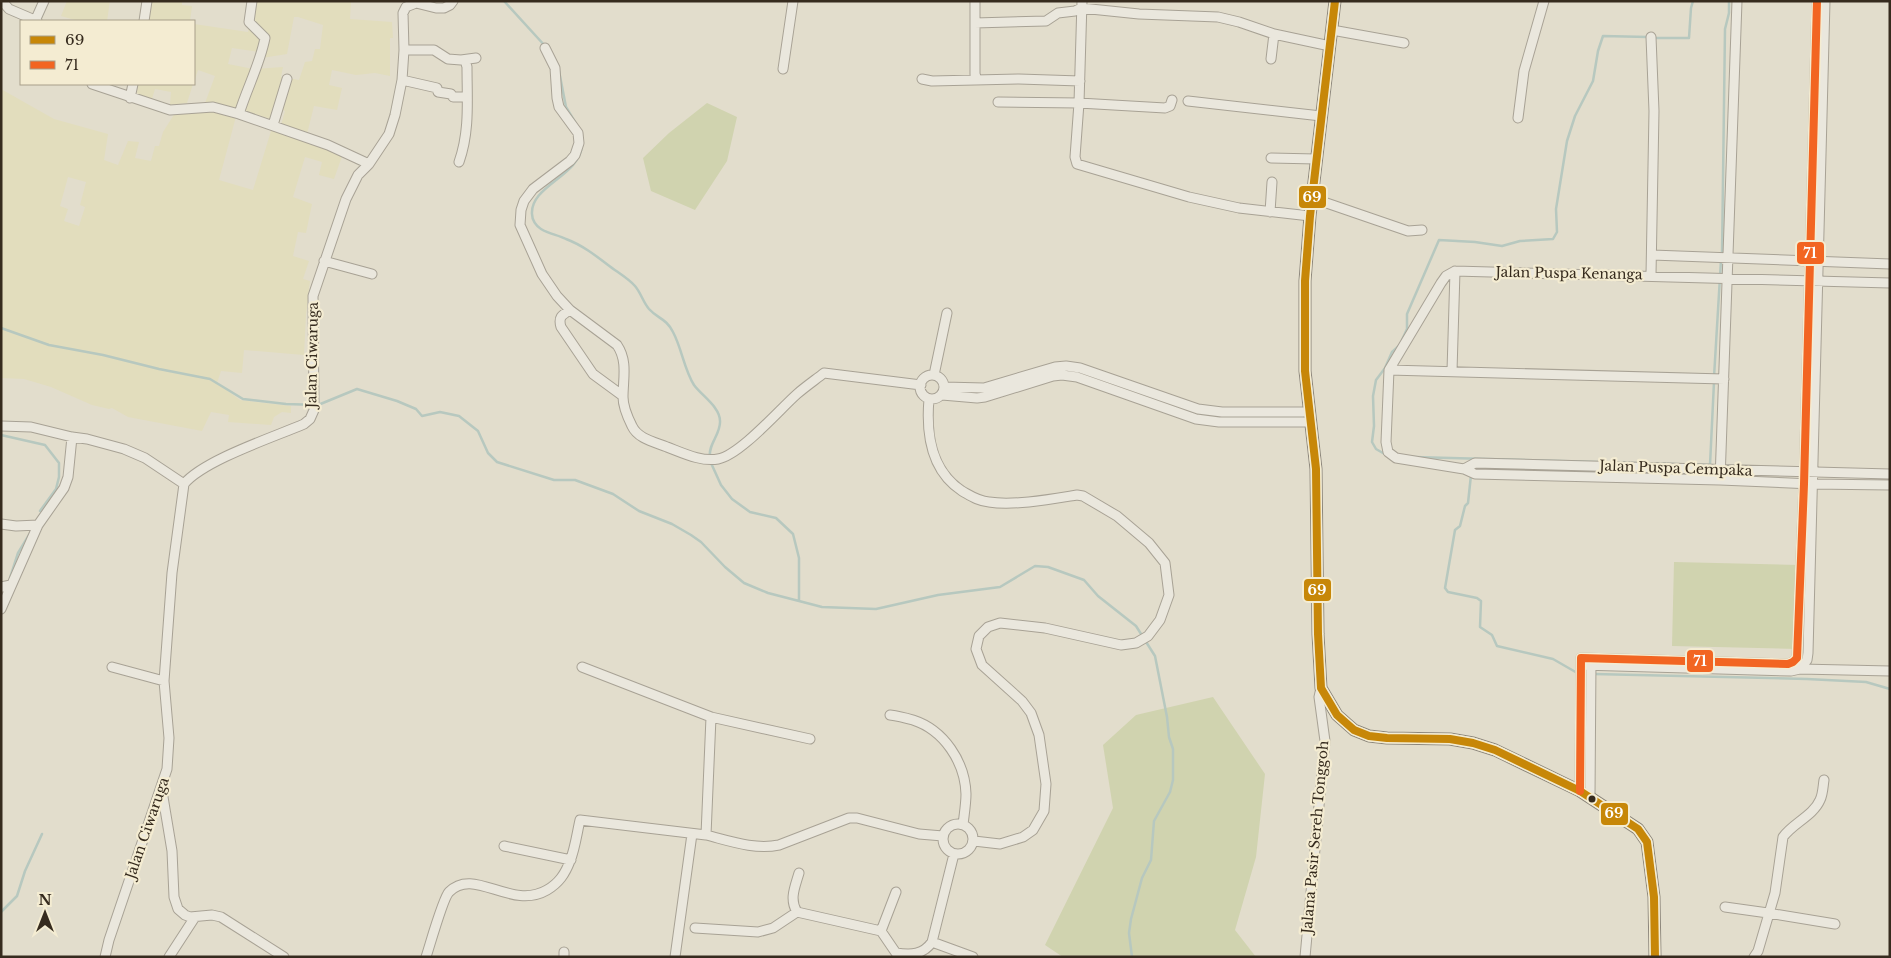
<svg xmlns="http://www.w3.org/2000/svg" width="1891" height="958" font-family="'Libre Baskerville',serif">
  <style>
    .farmland { fill: #e2ddbd; fill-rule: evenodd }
    .green { fill: #d0d3af }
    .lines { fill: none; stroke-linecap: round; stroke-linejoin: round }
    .stream { stroke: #b7c8bf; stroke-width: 2.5 }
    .minor-casing { stroke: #a8a295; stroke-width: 11 }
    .major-casing { stroke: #8d877c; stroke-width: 13 }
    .minor { stroke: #eae7dd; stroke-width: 9 }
    .major { stroke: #e2decf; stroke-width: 11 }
    .bus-1-casing { stroke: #f4ecd2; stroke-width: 11 }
    .bus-2-casing { stroke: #f4ecd2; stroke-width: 11 }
    .bus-1 { stroke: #c78708; stroke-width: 8 }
    .bus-2 { stroke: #f26522; stroke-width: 8 }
    .bus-dot { fill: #362b1e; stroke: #f4ecd2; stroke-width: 2 }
    .labels { text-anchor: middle; stroke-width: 4.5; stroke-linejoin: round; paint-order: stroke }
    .street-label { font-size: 14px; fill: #362b1e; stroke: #f4ecd2 }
    .line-badge { stroke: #f4ecd2; stroke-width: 2 }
    .badge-label { font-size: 14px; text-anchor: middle; font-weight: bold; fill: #fff }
  </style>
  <rect width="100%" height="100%" fill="#e2ddcc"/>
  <!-- farmland -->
  <path class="farmland" d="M67,1H110L107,21H78L61,16Z
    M150,1H182V5L192,6L190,21H147Z
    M255,1H351L350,19L392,22L393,38H390V76L375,73L356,75L332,70L329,85L342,88L337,110L314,106L307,134L345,148L334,179L319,175L322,162L305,157L293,197L312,204L306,233L298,232L293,256L309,261L303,279L310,281L306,315L304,355L244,350L242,373L221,371L217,383L240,400L291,406V413L282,412L274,417L271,425L228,422L229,415L211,412L202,431L128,417L112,408L109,409L92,405L51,387L24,379L1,378V89L54,119L108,134L104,160L118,165L128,141L139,142L135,158L151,161L155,146H159L163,132L175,113L205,103L215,76L198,70L194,82V24L248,32ZM294,17H298L323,25L320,49H315L312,61L305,62L299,80L281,77L283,67L253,69L228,64L232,48L259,52L262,58L287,54ZM275,106L285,111L279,132L271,131L253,190L219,180L238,109L271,119ZM68,177L86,182L80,205L85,207L79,226L64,221L68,209L60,206Z
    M138,84H193L187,103L170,105L171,92L155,89L151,102L137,93Z"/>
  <!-- green -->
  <path class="green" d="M707,103L737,117L727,161L695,210L651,191L643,158L669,133Z
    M1674,562L1799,565L1797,649L1672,646Z
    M1213,697L1265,774L1256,857L1235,930L1256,957H1063L1045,945L1113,808L1103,745L1136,715Z"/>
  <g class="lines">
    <!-- stream -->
    <path class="stream" d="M504,1L546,47
      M1653,38H1689L1691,8L1693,1
      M559,71L566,107L575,122
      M582,146C579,176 530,186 532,214C532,220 536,226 541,229C549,234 558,235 566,239C582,245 595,255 608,265C617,272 628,278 635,286C641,293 643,302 649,309C658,319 666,318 673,332C682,349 684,369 694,385C702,396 720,407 720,421C721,434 708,444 710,457
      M1722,254L1725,29L1729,13V1
      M1,328L49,345L103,355L159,369L210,379L243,399L286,404L318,405L357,389L397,401L416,409L422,416L440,412L459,416L478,431L488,453L497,462L554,480H575L613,494L639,511L672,524L691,535L701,542L725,567L744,583L768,593L799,601L822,607L876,609L938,595L1000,587L1035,566L1048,567L1084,580L1098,596L1136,626L1155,656L1167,717L1169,737L1173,749V780L1170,792L1154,821L1151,860L1142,878L1131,919L1129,933L1132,957
      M1402,340L1407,329V314L1439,240L1475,242L1502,246L1520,241L1553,239L1557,232L1556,209L1567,141L1575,116L1593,81L1598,51L1603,36L1648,37
      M1714,377L1721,260
      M1,435L45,445L59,463V477L56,489L40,511
      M1388,456L1376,449L1372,442L1374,426L1373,396L1376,380L1385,368L1392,352L1400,345
      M1413,457L1710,465L1714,382
      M711,463L721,485L732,499L750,512L776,518L793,534L799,558V601
      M1471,475L1468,503L1465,506L1460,526L1455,530L1445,588L1448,592L1477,598L1481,601L1480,627L1492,635L1497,646L1553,659L1579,674
      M10,578L18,553L29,535
      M1594,674L1807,679L1866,682L1890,689
      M1,912L17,896L25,871L42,834"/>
    <!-- minor casing -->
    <g class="minor-casing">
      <path id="minor" d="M2,1L9,9L37,21
        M975,1V74L977,80
        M1082,1L1079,103L1075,157L1077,164L1189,197L1239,208L1310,216
        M35,21L44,1
        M144,21L147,1
        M975,23L1046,21L1058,13L1075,11L1081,8L1139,14L1218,17L1239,22L1274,34L1271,59
        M1332,30L1404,43
        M1274,34L1330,46
        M1651,37L1654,111L1651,275
        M545,48L555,68L557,98L559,107L578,133L579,143L575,155L570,161L533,189L524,201L521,210L520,225L542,274L557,296L570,310L617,345C628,361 623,379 623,397C623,407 628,418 632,426C638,439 655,442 667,447C683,453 701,462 718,459C740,455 779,410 797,394C805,387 815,380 824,373L921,385
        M404,50H434L448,59L461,60L476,58
        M783,69L793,1
        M922,79L932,81L1019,79L1080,81
        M402,80L437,88L438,92L451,94L453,97H467
        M92,84L170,110L213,107L239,114L328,145L369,164
        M130,98L133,84
        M1188,101L1321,116
        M998,102L1079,103L1165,108L1170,106L1172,100
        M239,114C247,88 260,64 265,38L249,22L252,1
        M1518,118L1524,71L1544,1
        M273,125L287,79
        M1271,158L1316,159
        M459,162C470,131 467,100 467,67L465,60
        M1312,198L1408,231L1422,230
        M1270,212L1272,182
        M1652,255L1890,264
        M324,261L372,274
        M1890,283L1455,271L1446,276L1441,283L1389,370L1386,442L1388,452L1396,458L1464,469L1475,474L1720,480L1812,484L1890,485
        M570,310C562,315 558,317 561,327L593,374L623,396
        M1389,370L1724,379
        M1452,371L1455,271
        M934,375L947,313
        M920 387a12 12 0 1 1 24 0a12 12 0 1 1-24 0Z
        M944,387L984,388L1055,367L1066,366L1080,368L1198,409L1222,412H1309
        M942,395L977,398L985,397L1053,376L1062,375L1077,377L1196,419L1219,422H1310
        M929,399C926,433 930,470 962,491C971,496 978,501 989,502C1014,506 1052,499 1077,495L1083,496L1117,516L1149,543L1165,563L1169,595L1160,620L1148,636L1136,643L1121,645L1045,628L1000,623L988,627L979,636L976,649L982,665L1022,701L1031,713L1039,735L1046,784L1044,811L1033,830L1023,837L1000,844L974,841
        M1,426L31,427L72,437L87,439L124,449L145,458L184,484
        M1464,469L1475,463L1890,474
        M1720,480L1737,1
        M1,524L16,526L38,525
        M1,587L11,585
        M1,609L38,525L64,488L68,477L72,437
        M1581,665L1791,671L1800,669L1890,671
        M112,667L164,681
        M1800,669L1807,660L1808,653L1825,1
        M890,715C898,716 906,718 913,720C944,730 965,762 966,794C966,804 964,815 963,825
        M711,717L810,739
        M162,791L172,851L174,897L178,909L185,915L190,917L212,915L221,917L284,957
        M1580,791L1581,658L1788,664L1793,662L1797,658L1804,484L1817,1
        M1590,797L1591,661
        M943 839a15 15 0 1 1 30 0a15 15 0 1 1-30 0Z
        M706,835C730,841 754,850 779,845L849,818H857L919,834L943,836
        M504,846L571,860
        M1725,907L1768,913L1835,924
        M797,912C789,899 795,887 799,873
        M695,928L758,932L773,928L797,912L881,931L896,953C911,955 923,955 932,942L954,854
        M881,931L896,892
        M932,942L973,957
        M105,957L109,940L167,769L169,738L164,681L172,573L184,484C204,460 274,437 304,424L310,419L314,410L313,296L346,199L358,175L369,164L389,134L395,115L402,80L404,50L403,13L406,7L416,3L436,8H444L450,5L453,1
        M169,957L195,917
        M426,957C430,945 443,898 449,892C474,866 511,911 547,890C559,883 565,874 570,861C575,849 577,833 580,820L706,835L711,717L582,667
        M564,957V952
        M675,957L692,834
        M1305,957L1325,741L1319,697L1321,688
        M1754,957L1758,951L1775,893L1783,837C1793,823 1813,816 1820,800C1823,794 1823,786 1824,780"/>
    </g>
    <!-- major casing -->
    <g class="major-casing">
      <path id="major" d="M1335,1L1310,216L1305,281V371L1316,469L1318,634L1321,688L1337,715L1354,730L1369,736L1387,738L1450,739L1473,743L1495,750L1580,791L1638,829L1647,842L1654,897L1655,957"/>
    </g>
    <!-- minor -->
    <use href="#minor" class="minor"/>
    <!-- major -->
    <use href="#major" class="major"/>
    <!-- bus-1 casing -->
    <g class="bus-1-casing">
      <path id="bus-1" d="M1335,1L1310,216L1305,281V371L1316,469L1318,634L1321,688L1337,715L1354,730L1369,736L1387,738L1450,739L1473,743L1495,750L1580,791L1638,829L1647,842L1654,897L1655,957"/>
    </g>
    <!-- bus-2 casing -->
    <g class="bus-2-casing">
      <path id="bus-2" d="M1580,791L1581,658L1788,664L1793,662L1797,658L1804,484L1817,1"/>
    </g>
    <!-- bus-1 -->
    <use href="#bus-1" class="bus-1"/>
    <!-- bus-2 -->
    <use href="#bus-2" class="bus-2"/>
  </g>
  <!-- markers -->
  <circle class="bus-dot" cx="1592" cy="799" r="4.5"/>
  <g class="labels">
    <!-- street labels -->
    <g class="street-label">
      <text transform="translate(1569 273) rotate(1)" y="5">Jalan Puspa Kenanga</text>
      <text transform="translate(312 355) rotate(-89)" y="5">Jalan Ciwaruga</text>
      <text transform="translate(1676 468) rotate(2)" y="5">Jalan Puspa Cempaka</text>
      <text transform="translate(147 828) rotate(-71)" y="5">Jalan Ciwaruga</text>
      <text transform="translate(1315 837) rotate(-85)" y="5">Jalana Pasir Sereh Tonggoh</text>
    </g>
  </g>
  <g class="line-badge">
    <rect x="1298" y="185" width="29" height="24" rx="5" fill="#c78708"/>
    <rect x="1796" y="241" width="29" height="24" rx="5" fill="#f26522"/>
    <rect x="1303" y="578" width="29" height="24" rx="5" fill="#c78708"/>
    <rect x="1686" y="649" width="28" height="24" rx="5" fill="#f26522"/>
    <rect x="1600" y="802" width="29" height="24" rx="5" fill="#c78708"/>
  </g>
  <g class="badge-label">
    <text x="1312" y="202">69</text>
    <text x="1810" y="258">71</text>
    <text x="1317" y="595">69</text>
    <text x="1700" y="666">71</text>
    <text x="1614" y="818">69</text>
  </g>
  <!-- border -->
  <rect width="1891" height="958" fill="none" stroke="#362b1e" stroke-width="5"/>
  <!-- legend -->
  <rect x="20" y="20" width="175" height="65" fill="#f4ecd2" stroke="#a89f8a"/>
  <rect x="30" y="36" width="25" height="8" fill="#c78708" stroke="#a89f8a"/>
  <text x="65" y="45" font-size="15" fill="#362b1e">69</text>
  <rect x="30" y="61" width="25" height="8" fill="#f26522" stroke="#a89f8a"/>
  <text x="65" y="70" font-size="15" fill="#362b1e">71</text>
  <!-- north arrow -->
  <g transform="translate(45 913)" stroke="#f4ecd2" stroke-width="4" paint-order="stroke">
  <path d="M0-4L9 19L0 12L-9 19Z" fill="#362b1e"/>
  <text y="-8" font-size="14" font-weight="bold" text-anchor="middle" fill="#362b1e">N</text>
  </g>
</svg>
